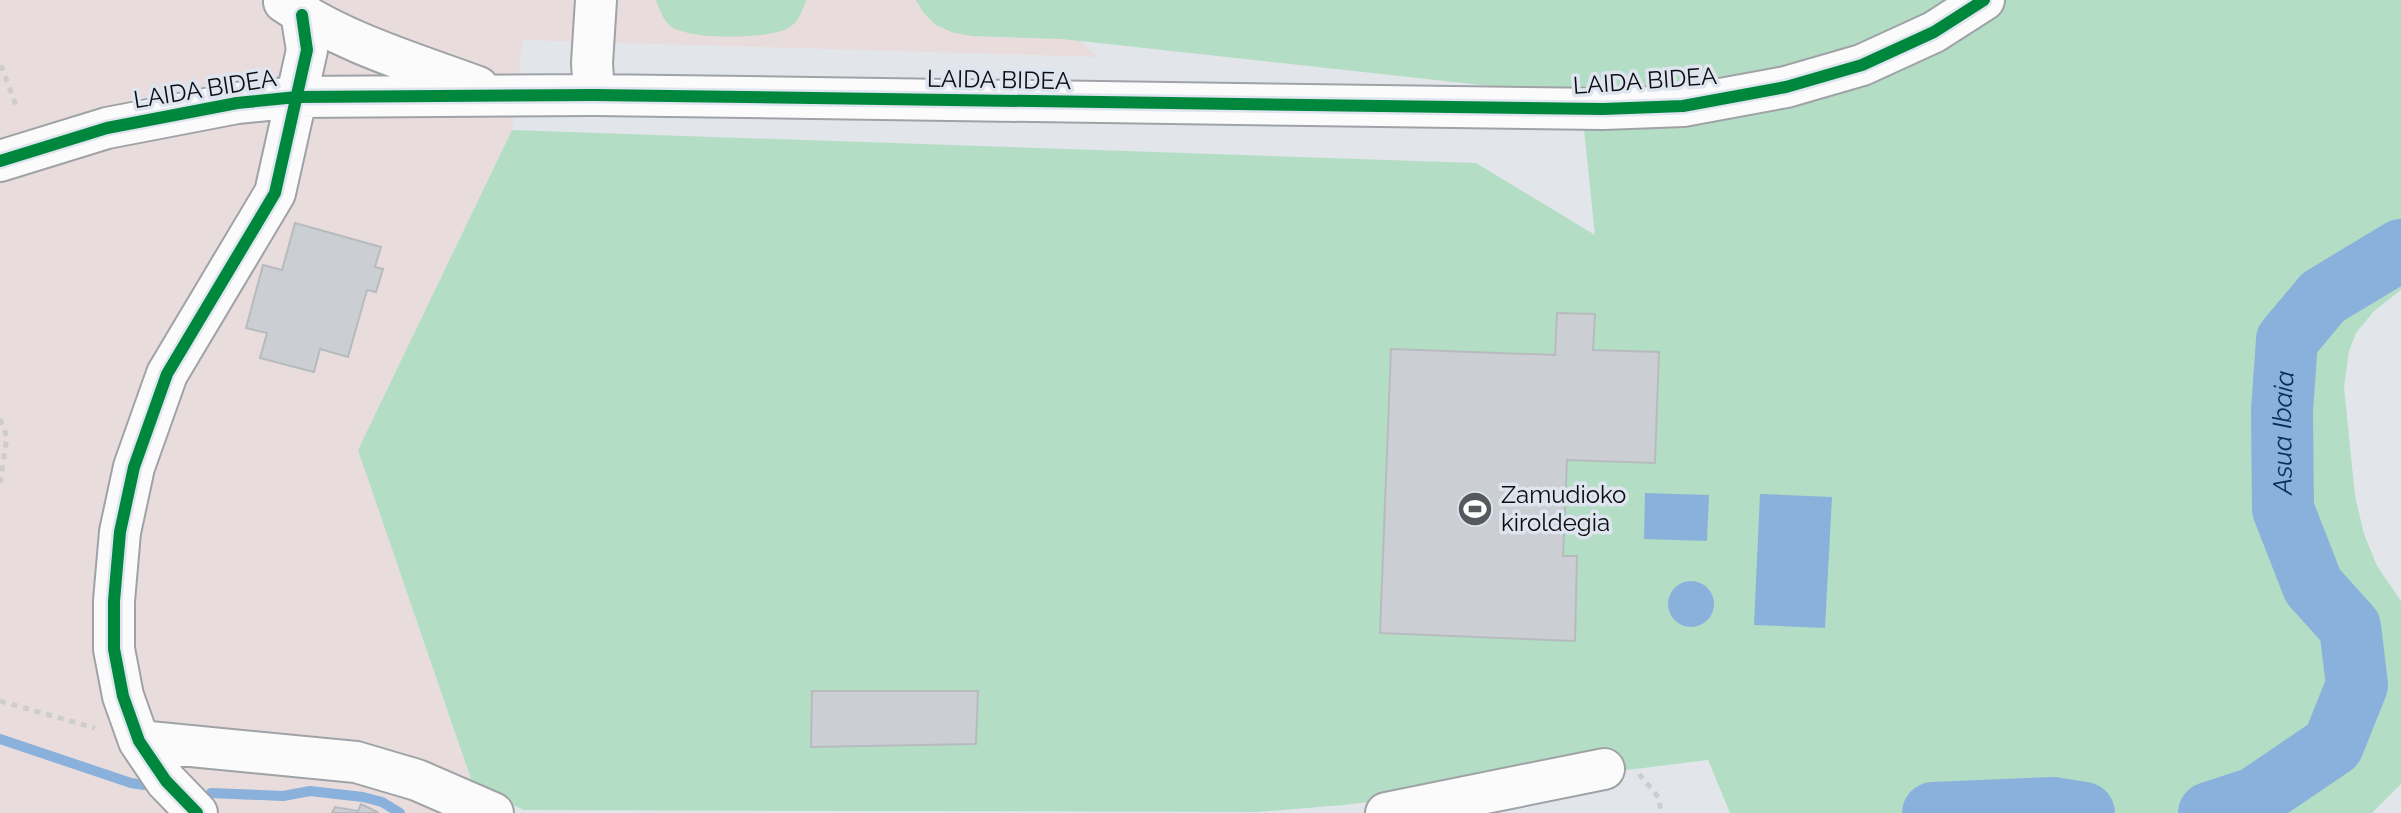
<svg xmlns="http://www.w3.org/2000/svg" width="2401" height="813" font-family="Raleway,sans-serif">
  <style>
    .industrial { fill: #e9dcdc }
    .green { fill: #b4ddc5 }
    .water { fill: #89b1db }
    .lines { fill: none; stroke-linecap: round; stroke-linejoin: round }
    .stream { stroke: #89b1db; stroke-width: 10 }
    .river { stroke: #89b1db; stroke-width: 62 }
    .building { fill: #cbced2; stroke: #b7bbbe; stroke-width: 2 }
    .minor-casing { stroke: #9fa2a6; stroke-width: 44 }
    .path { stroke: #cdcdcf; stroke-width: 5; stroke-dasharray: 6 6; stroke-linecap: butt }
    .minor { stroke: #fbfbfc; stroke-width: 40 }
    .cycleway-casing { stroke: #dee5ef; stroke-width: 17 }
    .cycleway { stroke: #00873e; stroke-width: 12 }
    .labels { text-anchor: middle; stroke-width: 7; stroke-linejoin: round; paint-order: stroke }
    .street-label { font-size: 24px; fill: #0b0d10; stroke: #dee5ef }
    .poi-label { font-size: 24px; fill: #0b0d10; stroke: #dee5ef; text-anchor: start }
    .water-label { font-size: 26px; font-style: italic; fill: #073055; stroke: #dee5ef }
  </style>
  <rect width="100%" height="100%" fill="#e2e6eb"/>
  <!-- industrial -->
  <path class="industrial" d="M0,0H1034L1098,57L523,40L512,130L358,450L482,813H0Z"/>
  <!-- green -->
  <path class="green" d="M656,0H806C803,10 799,21 790,27C770,40 692,40 672,27C663,21 660,10 656,0Z
    M916,0H2401V290L2374,311L2356,333L2349,351L2344,387L2355,496L2364,534L2377,566L2401,601V784L2372,813H1730L1708,760L1344,805L1258,812L524,810L474,788L358,450L512,130L1476,163L1595,235L1583,120L1545,92L1062,39L973,36L954,33L936,25L923,12Z"/>
  <!-- water -->
  <path class="water" d="M1645,493L1709,495L1707,541L1644,539Z
    M1760,494L1832,497L1825,628L1754,625Z
    M1668 604a23 23 0 1 1 46 0a23 23 0 1 1-46 0Z"/>
  <g class="lines">
    <!-- stream -->
    <path class="stream" d="M0,739L131,783L144,785
      M211,793L283,796L310,791L363,797L382,802L400,813"/>
    <!-- river -->
    <g class="river">
      <path d="M1933,813L2052,808L2084,813"/>
      <path id="s1" d="M2209,813L2255,798L2333,745L2357,685L2350,627L2313,586L2283,509L2282,411L2287,340L2323,297L2401,250"/>
    </g>
  </g>
  <!-- building -->
  <path class="building" d="M295,223L381,247L375,267L383,269L376,292L367,290L348,357L320,349L314,372L260,358L267,333L246,328L263,265L282,270Z
    M1557,313L1595,314L1593,350L1659,352L1655,463L1567,460L1563,556H1577L1575,641L1380,633L1391,349L1555,355Z
    M812,691H978L976,744L811,747Z
    M361,804L379,813H332L335,807L358,811Z"/>
  <g class="lines">
    <!-- minor casing -->
    <g class="minor-casing">
      <path id="minor" d="M284,2C341,42 413,63 478,87
        M594,95L592,63L596,0
        M0,161L107,128L237,103L297,97L594,95L1603,109L1683,106L1786,87L1862,65L1934,32L1984,0
        M139,741L356,762L417,780L493,813
        M197,813L166,781L139,741L123,696L114,649V601L120,532L134,467L167,374L275,193L307,50L299,0
        M1386,813L1604,769"/>
    </g>
    <!-- path -->
    <path class="path" d="M1,65L17,108
      M0,419L7,437L0,483
      M0,701L95,728
      M1639,774L1659,798L1661,813"/>
    <!-- minor -->
    <use href="#minor" class="minor"/>
    <!-- cycleway casing -->
    <g class="cycleway-casing">
      <path id="cycleway" d="M0,161L107,128L237,103L297,97L594,95L1603,109L1683,106L1786,87L1862,65L1934,32L1984,0
        M197,813L166,781L139,741L123,696L114,649V601L120,532L134,467L167,374L275,193L307,50L302,15"/>
    </g>
    <!-- cycleway -->
    <use href="#cycleway" class="cycleway"/>
  </g>
  <!-- icons -->
  <defs>
    <g id="stadium-disc" transform="scale(1.8)"><circle r="9.5" fill="#56595d" stroke="#dee5ef"/><path d="M0-5a6.5 5 0 1 0 0 10a6.5 5 0 1 0 0-10ZM-3.5-1.8h7v3.6h-7Z" fill="#fff"/></g>
  </defs>
  <g fill-rule="evenodd">
    <use href="#stadium-disc" x="1475" y="509"/>
  </g>
  <g class="labels">
    <!-- street labels -->
    <g class="street-label">
      <text transform="translate(999 80) rotate(1)" y="8">LAIDA BIDEA</text>
      <text transform="translate(1645 81) rotate(-4)" y="8">LAIDA BIDEA</text>
      <text transform="translate(205 89) rotate(-9)" y="8">LAIDA BIDEA</text>
    </g>
    <!-- poi labels -->
    <g class="poi-label">
      <text x="1501" y="503">Zamudioko<tspan x="1501" dy="28">kiroldegia</tspan></text>
    </g>
    <!-- water labels -->
    <g class="water-label">
      <text dy="9" stroke="none"><textPath href="#s1" startOffset="480">Asua Ibaia</textPath></text>
    </g>
  </g>
</svg>
